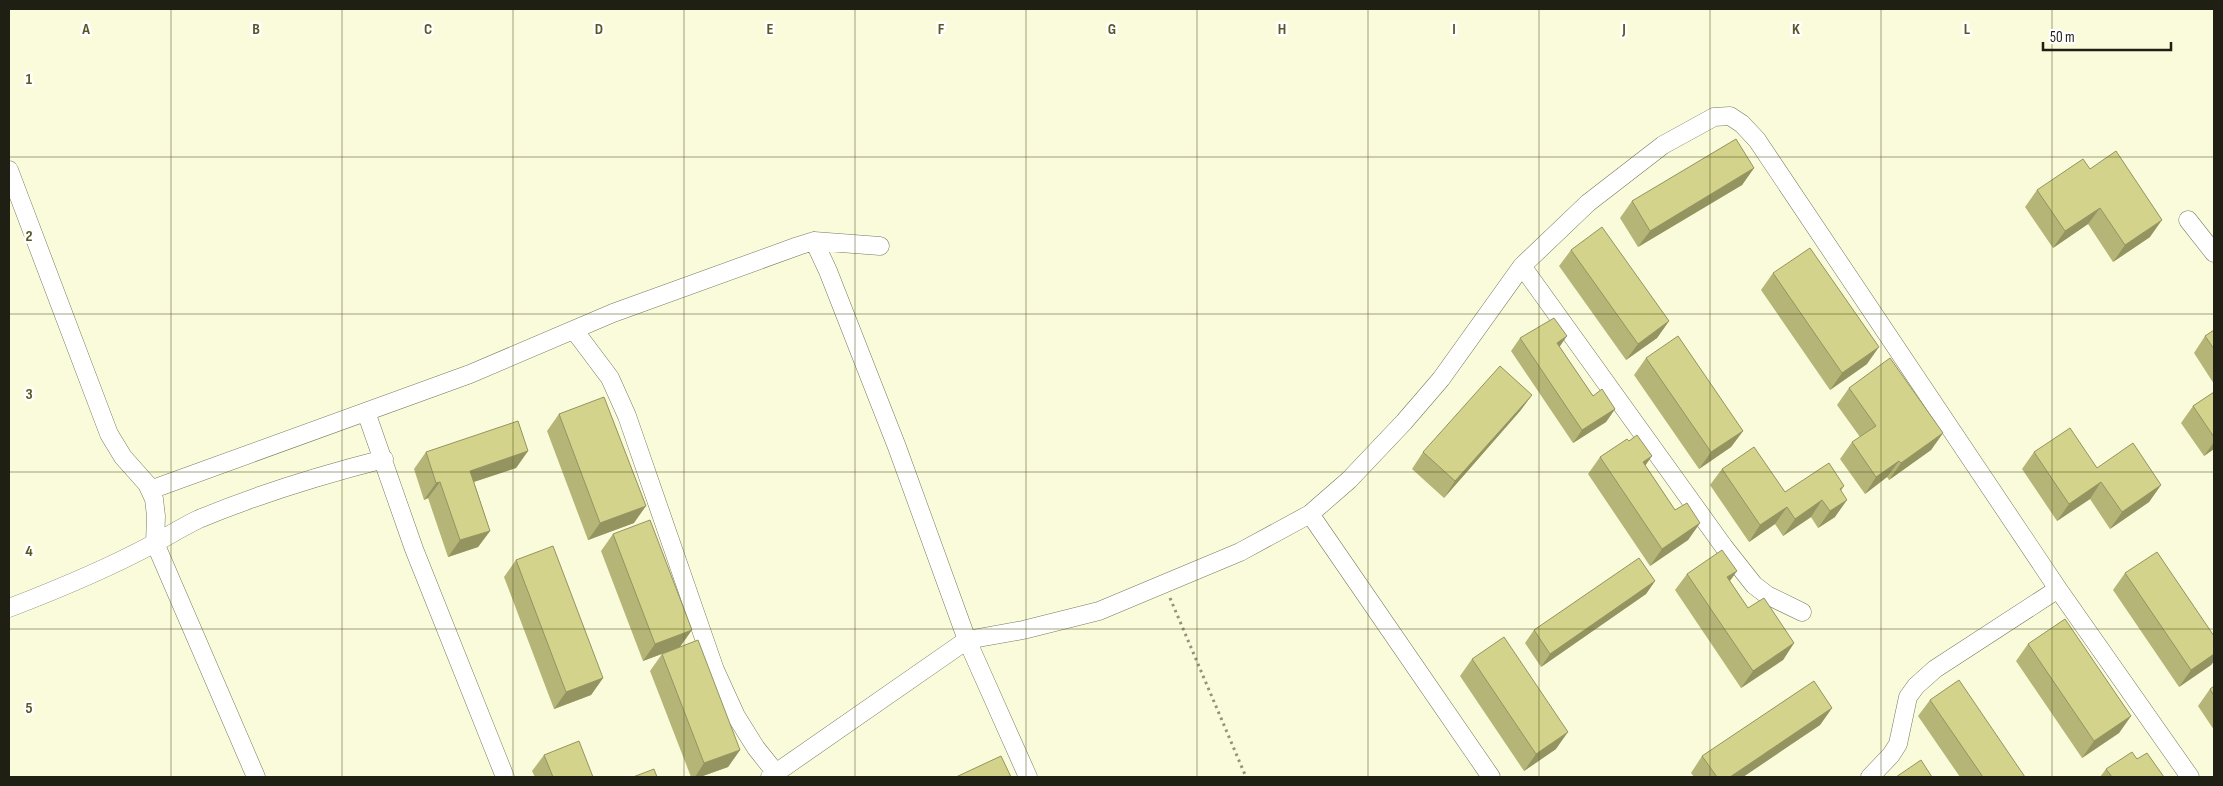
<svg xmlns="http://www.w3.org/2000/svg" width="2223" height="786" font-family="'Sofia Sans Condensed',sans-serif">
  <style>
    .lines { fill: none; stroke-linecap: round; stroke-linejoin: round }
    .street-casing { stroke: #78795d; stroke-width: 19 }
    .path { stroke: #92937d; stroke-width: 3; stroke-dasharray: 2.5 4; stroke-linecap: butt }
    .street { stroke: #fff; stroke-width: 18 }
    .wall { fill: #b5b578 }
    .shaded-wall { fill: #949461 }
    .building { fill: #d3d38b; stroke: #949461 }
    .grid { fill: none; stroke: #595825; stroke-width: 1; stroke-opacity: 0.55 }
    .grid-label { font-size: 16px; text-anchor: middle; font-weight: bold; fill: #595825; stroke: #fff; stroke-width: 5; stroke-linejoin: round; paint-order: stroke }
  </style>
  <rect width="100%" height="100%" fill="#fafbdb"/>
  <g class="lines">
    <!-- street casing -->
    <g class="street-casing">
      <path id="street" d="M9,170L109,434L123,457L147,484L154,499L156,516L155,543L256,777
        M2188,220L2214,253
        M814,241L828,271L897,447L967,640L1028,777
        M1522,266L1724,547L1754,585L1767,595L1802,612
        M574,330L610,378L627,416L715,670L736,716L756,748L776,773
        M366,412L414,549L505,777
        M150,490L470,374L613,313L798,246L814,241L880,246
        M1310,514L1491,777
        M9,608C56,590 111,567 155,543C170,535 184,526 199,519C259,494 321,475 384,459
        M770,777L967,640L1023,630L1099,611L1240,552L1310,514L1349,480L1404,422L1441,379L1522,266L1588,203L1663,145L1714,117L1730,116L1742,124L1757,140L2058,589L2190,777
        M1870,777L1891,755L1898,744L1908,697L1916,686L1935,669L2058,589"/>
    </g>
    <!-- path -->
    <path class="path" d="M1170,598L1246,777"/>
    <!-- street -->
    <use href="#street" class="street"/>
  </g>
  <!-- wall -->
  <path class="wall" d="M1754,168L1742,185L1638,247L1620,218L1632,201Z
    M2090,169L2150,237L2113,262L2088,224L2053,248L2025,207L2037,190Z
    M1571,250L1669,321L1657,338L1626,360L1559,266Z
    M1773,273L1867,364L1830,390L1761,290Z
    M2214,330V384L2194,353L2205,336Z
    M1567,336L1559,346L1593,396L1615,409L1606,422L1573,443L1511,351L1520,338Z
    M1646,358L1743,431L1731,447L1699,469L1634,375Z
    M1849,388L1943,433L1931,450L1889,480L1887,477L1865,494L1840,459L1852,442L1860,437L1837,405Z
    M2214,392V449L2204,456L2181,423L2193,406Z
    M1532,395L1520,411L1444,498L1412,469L1423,452Z
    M559,414L634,523L588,540L547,431Z
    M1629,441L1652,456L1645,465L1675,510L1700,523L1688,540L1650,566L1588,474L1600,457Z
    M528,451L516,468L474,482L490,531L478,547L448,557L428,498L424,500L414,469L426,452Z
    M2034,452L2097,468L2161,485L2149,502L2110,529L2090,499L2057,521L2022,469Z
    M1722,469L1785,492L1844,486L1841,491L1835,517L1818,528L1811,517L1783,536L1775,524L1749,542L1710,485Z
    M613,534L680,647L643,661L601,551Z
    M516,560L603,678L591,695L554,709L504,577Z
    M2125,573L2214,636V661L2211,665L2179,687L2113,590Z
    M1687,574L1730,581L1748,608L1794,643L1783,660L1741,688L1675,590Z
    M1655,581L1646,594L1541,667L1525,643L1534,630Z
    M2028,644L2131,716L2119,733L2082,758L2016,661Z
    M662,654L740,750L728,767L700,777H691L650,671Z
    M1472,659L1556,749L1524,771L1460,676Z
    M2214,686V730L2198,706L2210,689Z
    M1930,700L2025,777H1960L1918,716Z
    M1832,708L1820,725L1743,777H1694L1691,773L1702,756Z
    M544,755L593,777H535L532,771Z
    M2137,759L2164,777H2100L2106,769Z"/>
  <!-- shaded-wall -->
  <path class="shaded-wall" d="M1754,168L1742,185L1638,247L1650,231Z
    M2100,208L2088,224L2053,248L2065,231Z
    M2162,220L2150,237L2113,262L2125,245Z
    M1669,321L1657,338L1626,360L1638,344Z
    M1567,336L1558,349L1557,343Z
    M1879,347L1867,364L1830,390L1842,373Z
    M1532,395L1520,411L1444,498L1455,481Z
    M1615,409L1606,422L1573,443L1582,430Z
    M1743,431L1731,447L1699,469L1711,452Z
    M1943,433L1931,450L1889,480L1901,463Z
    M2214,442V449L2204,456Z
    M528,451L516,468L458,487L470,471Z
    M1652,456L1640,473L1643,462Z
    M1899,461L1887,477L1865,494L1876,477Z
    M440,482L428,498L424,500L436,483Z
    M2101,482L2090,499L2057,521L2069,504Z
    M2161,485L2149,502L2110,529L2122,512Z
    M1822,500L1811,517L1783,536L1795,519Z
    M1847,500L1835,517L1818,528L1830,511Z
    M646,506L634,523L588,540L600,523Z
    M1787,507L1775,524L1749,542L1760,525Z
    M1700,523L1688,540L1650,566L1662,549Z
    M490,531L478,547L448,557L460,540Z
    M1737,571L1725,588L1727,577Z
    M1655,581L1646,594L1541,667L1550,654Z
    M692,630L680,647L643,661L655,644Z
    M1794,643L1783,660L1741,688L1753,671Z
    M2214,654V661L2211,665L2179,687L2191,670Z
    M603,678L591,695L554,709L566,692Z
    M1832,708L1820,725L1743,777H1730Z
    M2131,716L2119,733L2082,758L2094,741Z
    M1568,732L1556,749L1524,771L1536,754Z
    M740,750L728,767L700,777H695L704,763Z"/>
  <!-- building -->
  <path class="building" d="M1736,139L1754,168L1650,231L1632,201Z
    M2116,151L2162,220L2125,245L2100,208L2065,231L2037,190L2083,159L2090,169Z
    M1602,227L1669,321L1638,344L1571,250Z
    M1810,248L1879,347L1842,373L1773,273Z
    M1554,318L1567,336L1557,343L1593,396L1602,389L1615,409L1582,430L1520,338Z
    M2214,330V349L2205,336Z
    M1678,336L1743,431L1711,452L1646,358Z
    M1890,358L1943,433L1901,463L1899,461L1876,477L1852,442L1876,426L1849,388Z
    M1500,366L1532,395L1455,481L1423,452Z
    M2214,392V437L2193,406Z
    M604,397L646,506L600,523L559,414Z
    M518,421L528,451L470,471L490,531L460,540L440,482L436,483L426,452Z
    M2070,428L2097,468L2133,443L2161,485L2122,512L2101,482L2069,504L2034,452Z
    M1637,435L1652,456L1643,462L1675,510L1687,503L1700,523L1662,549L1600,457L1627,439L1629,441Z
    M1754,447L1785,492L1829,463L1844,486L1840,489L1847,500L1830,511L1822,500L1795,519L1787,507L1760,525L1722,469Z
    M650,520L692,630L655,644L613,534Z
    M553,546L603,678L566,692L516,560Z
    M1722,550L1737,571L1727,577L1748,608L1764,598L1794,643L1753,671L1687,574Z
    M2157,552L2214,636V654L2191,670L2125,573Z
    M1639,558L1655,581L1550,654L1534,630Z
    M2065,619L2131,716L2094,741L2028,644Z
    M1504,637L1568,732L1536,754L1472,659Z
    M698,640L740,750L704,763L662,654Z
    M1959,680L2025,777H1983L1930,700Z
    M1814,681L1832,708L1730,777H1717L1702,756Z
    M2214,686V696L2210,689Z
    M579,741L593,777H553L544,755Z
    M2132,752L2137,759L2147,753L2164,777H2112L2106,769Z
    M1001,756L1011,777H956Z
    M1921,760L1932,777H1896Z
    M654,769L657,777H633Z"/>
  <!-- grid -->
  <path class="grid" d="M171,9V777M342,9V777M513,9V777M684,9V777M855,9V777M1026,9V777M1197,9V777M1368,9V777M1539,9V777M1710,9V777M1881,9V777M2052,9V777M9,157H2214M9,314H2214M9,472H2214M9,629H2214"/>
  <g class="grid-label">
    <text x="86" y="34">A</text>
    <text x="256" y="34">B</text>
    <text x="428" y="34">C</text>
    <text x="599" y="34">D</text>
    <text x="770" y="34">E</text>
    <text x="941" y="34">F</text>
    <text x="1112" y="34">G</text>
    <text x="1282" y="34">H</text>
    <text x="1454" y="34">I</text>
    <text x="1624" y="34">J</text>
    <text x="1796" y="34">K</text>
    <text x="1967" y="34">L</text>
    <text x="29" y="84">1</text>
    <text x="29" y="241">2</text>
    <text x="29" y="399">3</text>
    <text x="29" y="556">4</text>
    <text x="29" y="713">5</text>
  </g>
  <!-- border -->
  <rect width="2223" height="786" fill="none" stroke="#1f1f14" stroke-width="20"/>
  <!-- scale -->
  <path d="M2043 42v8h128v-8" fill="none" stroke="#1f1f14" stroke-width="2.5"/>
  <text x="2050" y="42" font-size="15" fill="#1f1f14" stroke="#ffffff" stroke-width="4" paint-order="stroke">50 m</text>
</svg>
